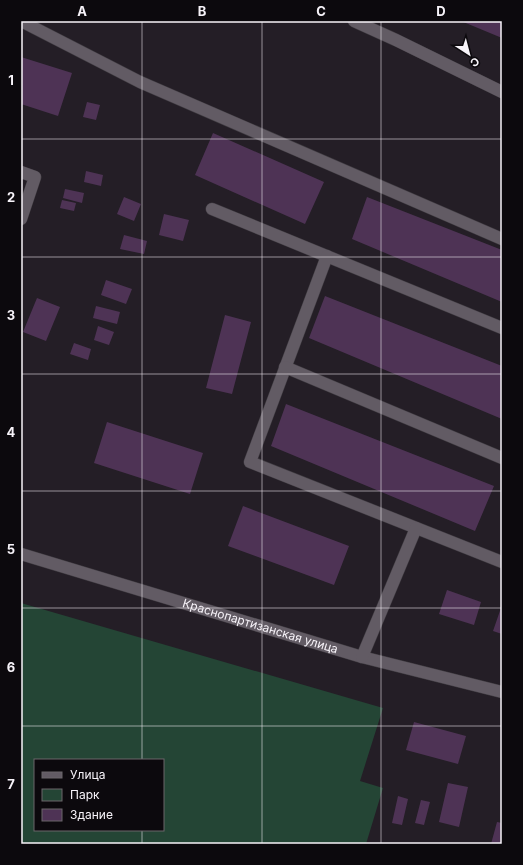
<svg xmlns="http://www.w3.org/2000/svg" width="523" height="865" font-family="Inter,sans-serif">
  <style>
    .green { fill: #244535; fill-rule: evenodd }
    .building { fill: #4e3355 }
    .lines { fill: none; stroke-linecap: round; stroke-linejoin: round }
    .minor-casing { stroke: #403c42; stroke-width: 13 }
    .minor { stroke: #625b64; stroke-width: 12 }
    .grid { fill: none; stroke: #f7f3f9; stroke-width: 1; stroke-opacity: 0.55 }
    .labels { text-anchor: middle; stroke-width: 3; stroke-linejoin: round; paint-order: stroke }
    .street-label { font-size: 12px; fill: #f7f3f9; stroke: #0c090d }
    .neatline { fill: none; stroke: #f7f3f9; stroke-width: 1.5 }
    .grid-label { font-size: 13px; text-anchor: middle; font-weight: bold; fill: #f7f3f9 }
  </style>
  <rect width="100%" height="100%" fill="#241e26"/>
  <!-- green -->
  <path class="green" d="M21,603L383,708L360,781L383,788L366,844H21ZM35,760H163V830H35Z"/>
  <!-- building -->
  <path class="building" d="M461,21H502V38Z
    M21,57L72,73L58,116L21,104Z
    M87,102L100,105L96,120L83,117Z
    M213,133L324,182L305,224L195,175Z
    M86,171L103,175L101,186L84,182Z
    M65,189L84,193L82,203L63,198Z
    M124,197L141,204L134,221L117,214Z
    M367,197L502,250V302L352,239Z
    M62,200L76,203L74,211L60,208Z
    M164,214L189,220L183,241L159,235Z
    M124,235L147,241L144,254L120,249Z
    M106,280L132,289L126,304L101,295Z
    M325,296L502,366V419L309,338Z
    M37,298L60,307L46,341L23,332Z
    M96,306L120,312L117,324L93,318Z
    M225,315L251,322L232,394L206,388Z
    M98,326L114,332L109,345L94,340Z
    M74,343L91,349L88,360L70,354Z
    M286,404L494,486L475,531L271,446Z
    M107,422L203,453L190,494L94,463Z
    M243,506L349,546L334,585L228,546Z
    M447,590L481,602L474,625L439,614Z
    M502,605V634L493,631Z
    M414,722L466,736L458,764L406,750Z
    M448,783L468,787L459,827L439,822Z
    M398,796L408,799L402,825L392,823Z
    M421,800L430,802L424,825L415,823Z
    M497,822L502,823V844H491Z"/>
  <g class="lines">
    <!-- minor casing -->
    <g class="minor-casing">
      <g id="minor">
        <path d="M21,21L140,82L502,239"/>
        <path d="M354,21L396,40L502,92"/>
        <path d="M21,172L35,177L21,219"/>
        <path d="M212,209L502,328"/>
        <path d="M327,256L250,462L502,562"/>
        <path d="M285,367L502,458"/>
        <path id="s1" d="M21,554L362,657L502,692"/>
        <path d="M362,657L416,528"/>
      </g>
    </g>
    <!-- minor -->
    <use href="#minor" class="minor"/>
  </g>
  <!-- grid -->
  <path class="grid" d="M142,21V760M262,21V844M381,21V844M21,139H502M21,257H502M21,374H502M21,491H502M21,608H502M21,726H502M142,830V844"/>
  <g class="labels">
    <!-- street labels -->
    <g class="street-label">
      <text dy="4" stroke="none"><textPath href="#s1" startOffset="250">Краснопартизанская улица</textPath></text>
    </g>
  </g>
  <!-- border -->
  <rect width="523" height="865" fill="none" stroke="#0c090d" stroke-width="44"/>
  <!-- legend -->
  <rect x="34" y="759" width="130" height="72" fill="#0c090d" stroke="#6a676b"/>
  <rect x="42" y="772" width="20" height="6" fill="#625b64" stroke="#6a676b"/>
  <text x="70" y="779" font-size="12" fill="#f7f3f9">Улица</text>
  <rect x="42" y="789" width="20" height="12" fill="#244535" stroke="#6a676b"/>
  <text x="70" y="799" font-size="12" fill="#f7f3f9">Парк</text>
  <rect x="42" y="809" width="20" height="12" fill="#4e3355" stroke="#6a676b"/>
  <text x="70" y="819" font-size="12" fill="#f7f3f9">Здание</text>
  <!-- north arrow -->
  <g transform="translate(469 54) rotate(144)" stroke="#0c090d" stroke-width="3" paint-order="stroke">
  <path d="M0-3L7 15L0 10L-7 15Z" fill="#f7f3f9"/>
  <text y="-6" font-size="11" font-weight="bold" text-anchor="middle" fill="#f7f3f9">С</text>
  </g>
  <rect x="22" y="22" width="479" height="821" class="neatline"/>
  <g class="grid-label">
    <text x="82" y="16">A</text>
    <text x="202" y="16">B</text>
    <text x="321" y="16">C</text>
    <text x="441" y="16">D</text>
    <text x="11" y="85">1</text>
    <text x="11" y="202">2</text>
    <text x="11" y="320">3</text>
    <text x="11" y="437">4</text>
    <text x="11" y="554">5</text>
    <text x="11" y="672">6</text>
    <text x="11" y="789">7</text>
  </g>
</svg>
